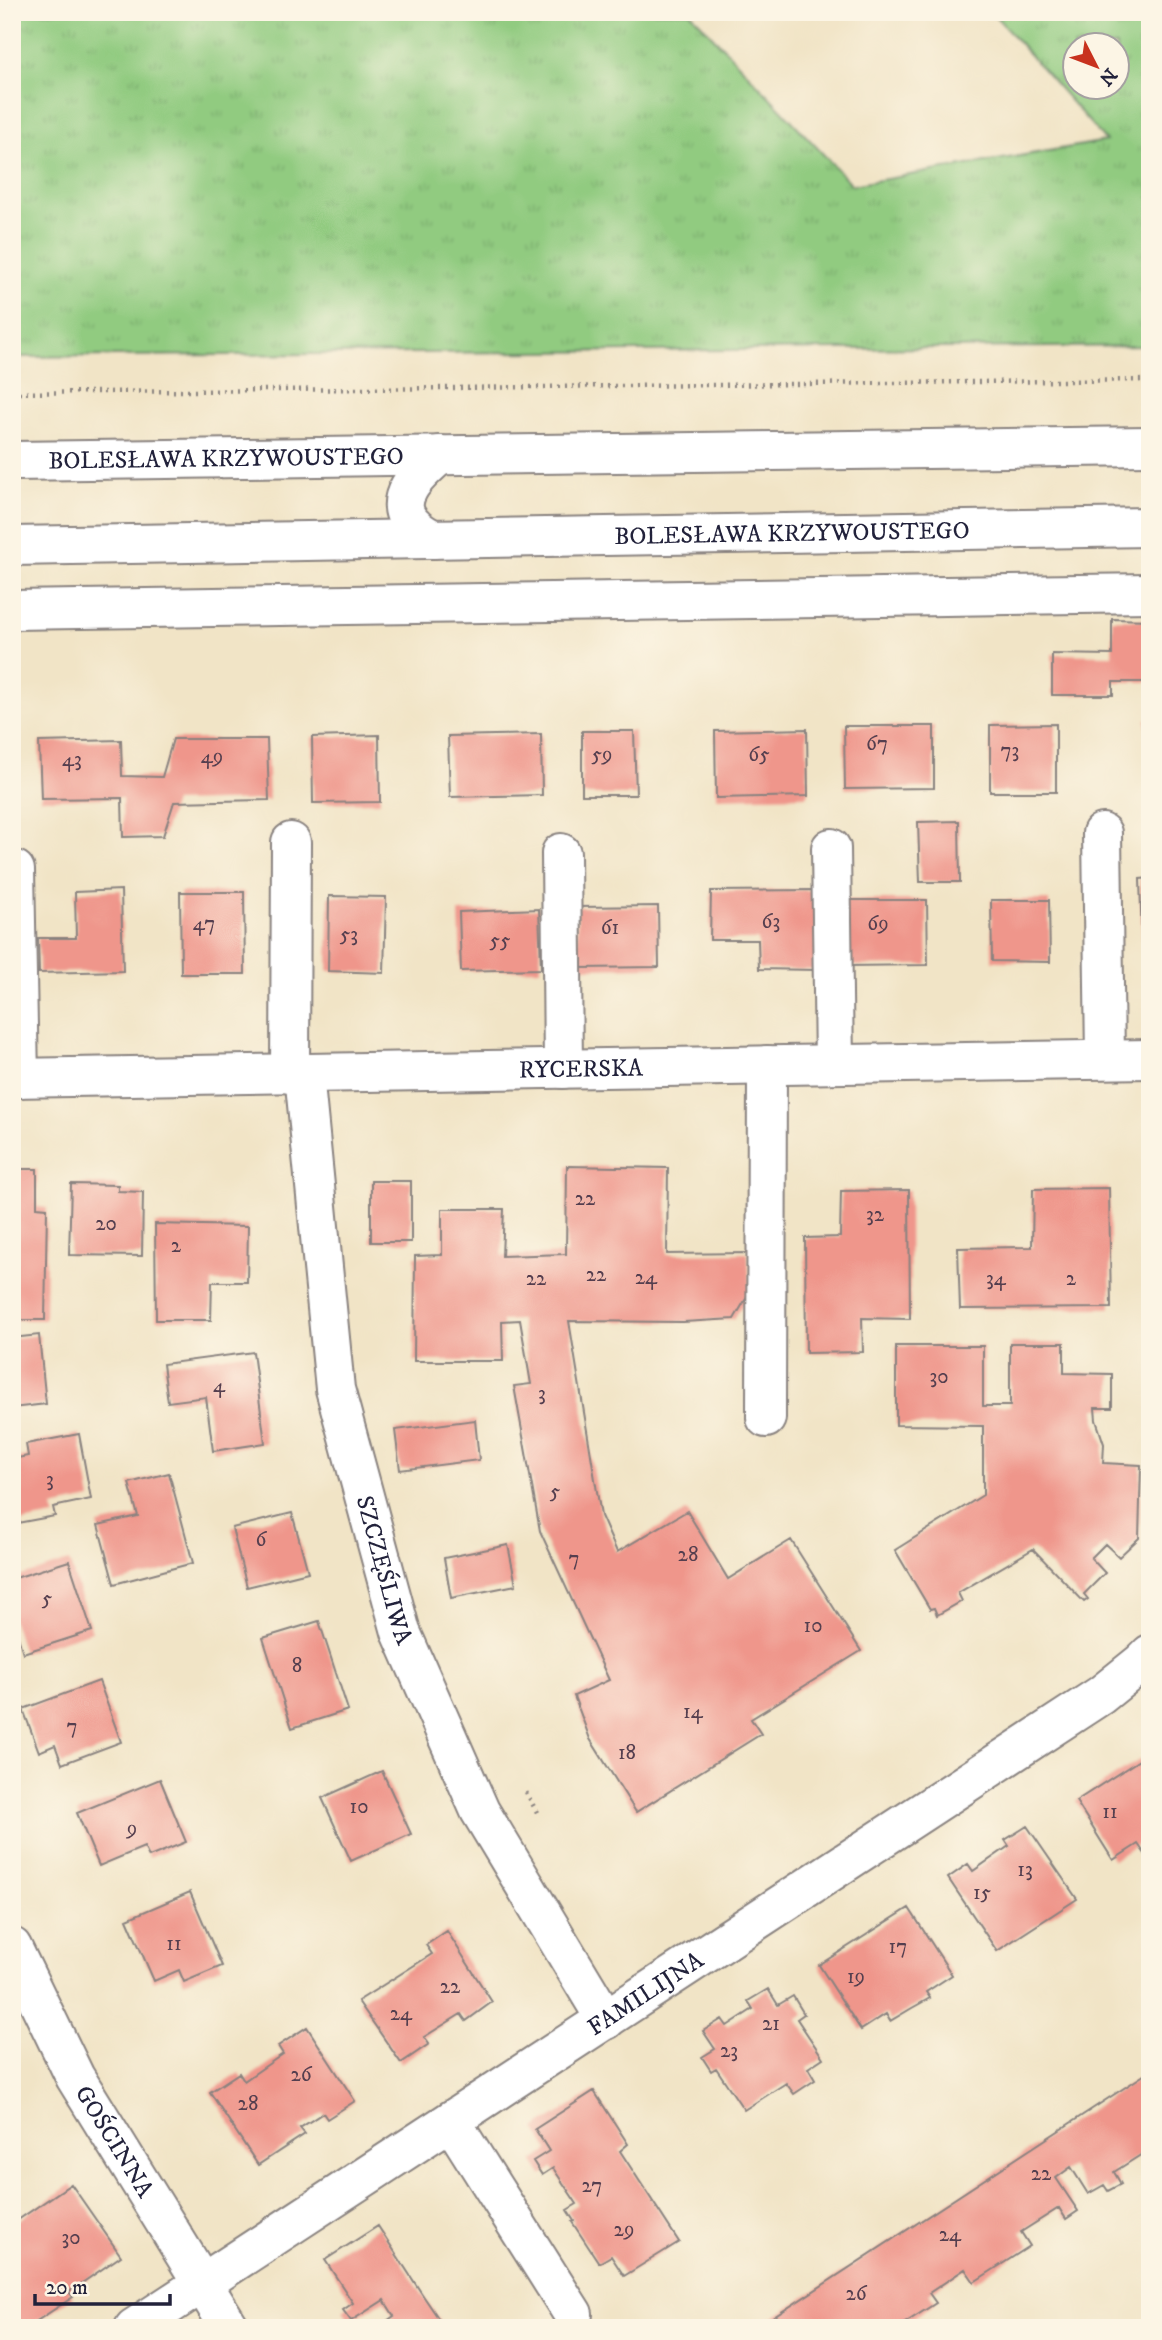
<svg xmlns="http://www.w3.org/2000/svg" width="1162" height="2340" font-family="'IM FELL DW Pica',serif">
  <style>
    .grass { fill: url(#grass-tufts); stroke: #5a765e; stroke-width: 2; fill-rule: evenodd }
    .building { fill: #ef968b }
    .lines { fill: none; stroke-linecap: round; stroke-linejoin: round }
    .minor-casing { stroke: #8a8380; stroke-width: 42 }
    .major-casing { stroke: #8a8380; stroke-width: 42 }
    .path { stroke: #8a8380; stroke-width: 4.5; stroke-dasharray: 2 5; stroke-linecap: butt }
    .minor { stroke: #fff; stroke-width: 38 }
    .major { stroke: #fff; stroke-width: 38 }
    .labels { text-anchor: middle; stroke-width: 5; stroke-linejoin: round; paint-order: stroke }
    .number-label { font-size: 21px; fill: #553f4f }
    .street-label { font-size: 24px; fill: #22223b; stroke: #fcf5e5 }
  </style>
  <defs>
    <pattern id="grass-tufts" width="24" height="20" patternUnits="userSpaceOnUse" patternTransform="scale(1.75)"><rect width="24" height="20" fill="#91cb80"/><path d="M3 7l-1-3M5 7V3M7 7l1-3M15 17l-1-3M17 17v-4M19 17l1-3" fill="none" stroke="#7dae70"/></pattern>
  </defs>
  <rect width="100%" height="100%" fill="#fcf5e5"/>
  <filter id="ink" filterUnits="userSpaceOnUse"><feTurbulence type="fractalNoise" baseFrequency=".0143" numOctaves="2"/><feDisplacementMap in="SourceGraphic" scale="14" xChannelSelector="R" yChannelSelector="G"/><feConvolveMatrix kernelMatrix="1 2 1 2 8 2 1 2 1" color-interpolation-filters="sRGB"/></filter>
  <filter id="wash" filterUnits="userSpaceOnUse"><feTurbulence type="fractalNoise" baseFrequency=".00686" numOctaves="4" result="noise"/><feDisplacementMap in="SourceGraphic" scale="28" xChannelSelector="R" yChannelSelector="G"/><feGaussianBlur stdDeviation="1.57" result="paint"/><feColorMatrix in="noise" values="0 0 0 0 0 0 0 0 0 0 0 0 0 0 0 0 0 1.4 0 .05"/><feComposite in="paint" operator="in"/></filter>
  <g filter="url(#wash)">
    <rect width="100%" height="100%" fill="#f1e4c6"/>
    <!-- grass -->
    <path class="grass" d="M12,12H690L852,185L1106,141L992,12H1150V346L12,357ZM1074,46H1116V88H1074Z"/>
    <g id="blocks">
      <!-- building -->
      <path class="building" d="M1112,619L1150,620V682H1113V695H1052V654L1112,655Z
        M1146,719H1150V782H1147Z
        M1056,724V792H990V725Z
        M844,726H934V788L845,789Z
        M807,729L808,796L716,798L715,731Z
        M582,731H634L636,795H582Z
        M541,734L542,795L450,797L448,736Z
        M379,735L380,802L313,803L312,737Z
        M173,739H267L269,800L174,802L163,836L123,837L122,798L41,799L39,742L121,740L122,776L162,777Z
        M959,821L960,882H920L918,822Z
        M1150,878V943H1142L1140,879Z
        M121,890L123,971L39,973L38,938H76L75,892Z
        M816,890L817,970L759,969L758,940H710L711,891Z
        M180,892H244L245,974H181Z
        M329,896L386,897L384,973L328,971Z
        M844,900H927L928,965L845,966Z
        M991,900H1049L1050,962L992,961Z
        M658,906L659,967L578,968L577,907Z
        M539,909L541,969L461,971L459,912Z
        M567,1166L668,1168L667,1254L748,1253L750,1292L734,1319L683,1322L569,1321L601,1516L617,1552L687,1511L728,1579L791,1540L861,1651L751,1719L761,1734L636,1812L590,1739L574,1696L609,1680L540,1531L514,1386L531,1384L520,1320L502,1321L503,1361H414L415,1256L442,1255V1209H504L502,1256L566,1254Z
        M12,1169H37V1207L47,1208L45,1320H12Z
        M371,1181H411V1242H371Z
        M71,1184L118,1185V1191L143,1192L142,1256L69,1255Z
        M1109,1188L1111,1308L960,1309L958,1248L1032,1247L1033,1189Z
        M909,1190L910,1319L862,1318L863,1352L806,1353L805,1238L840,1237L841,1191Z
        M155,1224L248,1226L247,1282H212L211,1320H156Z
        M39,1335L46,1404L12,1408V1338Z
        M1010,1343H1064V1373L1112,1374V1408H1095L1096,1420L1104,1444L1103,1463L1141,1465L1139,1538L1119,1557L1105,1544L1091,1558L1105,1573L1084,1594L1088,1599L1084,1602L1033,1549L958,1593L962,1601L937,1615L934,1608L930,1609L895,1550L983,1495V1426L896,1425V1346H983V1406H1010Z
        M253,1352L265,1443L213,1451L206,1397L168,1402L163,1364Z
        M475,1420L479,1460L400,1470L395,1430Z
        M79,1434L91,1499L53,1507L55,1516L12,1524V1459L28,1456L26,1444Z
        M169,1473L193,1563L114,1584L98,1525L138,1516L129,1483Z
        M292,1513L308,1572L247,1587L232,1528Z
        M508,1545L516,1585L451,1598L444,1558Z
        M69,1561L92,1631L23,1653L12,1618V1579Z
        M319,1621L348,1710L292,1728L263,1638Z
        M99,1681L121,1742L62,1764L55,1745L39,1752L23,1709Z
        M1150,1753V1851L1145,1854L1138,1844L1113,1860L1076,1801Z
        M382,1771L411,1834L351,1861L322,1798Z
        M160,1779L186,1842L149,1857L144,1847L99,1866L77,1813Z
        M1027,1826L1077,1899L997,1951L948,1878L968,1864L973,1871L1009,1846L1005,1840Z
        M190,1892L222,1966L184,1982L179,1970L154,1981L127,1919Z
        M909,1908L952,1975L926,1992L930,1998L912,2008L890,2021L886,2014L861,2030L819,1965Z
        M447,1931L492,2002L466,2021L461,2014L424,2037L429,2044L401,2063L358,2001L432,1954L426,1945Z
        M768,1989L778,2005L793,1996L804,2014L797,2019L823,2058L808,2068L815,2080L794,2094L786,2083L744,2110L716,2068L711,2071L702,2057L715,2049L703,2031L722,2019L727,2026L753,2009L748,2001Z
        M307,2027L355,2101L327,2119L323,2113L300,2128L305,2134L258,2165L210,2092L239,2073L244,2081L283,2054L278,2046Z
        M1150,2071V2149L1114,2172L1121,2184L1108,2191L1104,2185L1088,2194L1071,2167L1056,2178L1078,2211L1066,2219L1059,2208L1021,2232L1030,2246L974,2282L965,2269L929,2293L936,2303L897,2328H757Z
        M594,2091L628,2144L620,2151L679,2242L624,2276L611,2256L599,2263L572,2222L574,2221L567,2210L577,2204L553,2168L542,2175L533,2161L549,2151L535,2129Z
        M71,2184L121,2256L69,2292L73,2297L26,2328H12V2224Z
        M378,2226L424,2297L445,2328H377L394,2316L384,2300L351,2321L343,2310L353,2303L325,2260Z"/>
    </g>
  </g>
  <g filter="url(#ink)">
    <use href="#blocks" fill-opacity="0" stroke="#8a8380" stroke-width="2"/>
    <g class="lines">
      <!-- minor casing -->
      <g class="minor-casing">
        <g id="minor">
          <path d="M12,610L1150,593"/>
          <path d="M1102,833L1105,1059"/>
          <path d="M831,848L834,1064"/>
          <path d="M561,853L563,1069"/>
          <path d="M15,870L19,1078"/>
          <path d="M290,1074L291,842"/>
          <path id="s1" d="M304,1074L335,1389L401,1632L480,1811L606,2020"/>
          <path id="s2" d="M12,1078L1150,1059"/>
          <path d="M766,1418L767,1065"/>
          <path id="s3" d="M12,1947L75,2077L230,2328"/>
          <path d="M451,2121L573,2314"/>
          <path id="s4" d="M134,2328L1101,1695L1142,1662L1150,1654"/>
        </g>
      </g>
      <!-- major casing -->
      <g class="major-casing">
        <g id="major">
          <path id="s5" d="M12,461L1150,446"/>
          <path d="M433,539C427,536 420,532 415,527C386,501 420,472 440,455"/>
          <path id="s6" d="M12,546L1150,527"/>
        </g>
      </g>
      <!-- path -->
      <path class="path" d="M12,393L1150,380
        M526,1792L539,1816"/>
      <!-- minor -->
      <use href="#minor" class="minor"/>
      <!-- major -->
      <use href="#major" class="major"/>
    </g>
  </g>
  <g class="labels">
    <!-- number labels -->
    <g class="number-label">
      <text x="877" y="750">67</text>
      <text x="1010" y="757">73</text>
      <text x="602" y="761">59</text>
      <text x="759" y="761">65</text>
      <text x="212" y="763">49</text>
      <text x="72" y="766">43</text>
      <text x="771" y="928">63</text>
      <text x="204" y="930">47</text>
      <text x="878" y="930">69</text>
      <text x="610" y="934">61</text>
      <text x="349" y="941">53</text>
      <text x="500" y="947">55</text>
      <text x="585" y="1205">22</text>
      <text x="875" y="1221">32</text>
      <text x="106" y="1230">20</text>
      <text x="176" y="1252">2</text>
      <text x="596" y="1281">22</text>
      <text x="646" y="1284">24</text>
      <text x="536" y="1285">22</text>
      <text x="996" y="1285">34</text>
      <text x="1071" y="1285">2</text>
      <text x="939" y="1383">30</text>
      <text x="219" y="1392">4</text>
      <text x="542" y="1400">3</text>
      <text x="50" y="1486">3</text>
      <text x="555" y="1498">5</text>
      <text x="261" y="1546">6</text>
      <text x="688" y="1561">28</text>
      <text x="574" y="1565">7</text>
      <text x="47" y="1605">5</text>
      <text x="813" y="1632">10</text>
      <text x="297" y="1672">8</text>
      <text x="693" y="1718">14</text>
      <text x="72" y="1733">7</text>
      <text x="627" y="1759">18</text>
      <text x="359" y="1813">10</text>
      <text x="1110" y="1818">11</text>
      <text x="132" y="1835">9</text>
      <text x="1025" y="1876">13</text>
      <text x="982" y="1899">15</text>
      <text x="174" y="1950">11</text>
      <text x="898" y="1953">17</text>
      <text x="856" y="1983">19</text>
      <text x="450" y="1993">22</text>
      <text x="401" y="2020">24</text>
      <text x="771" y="2030">21</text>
      <text x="729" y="2057">23</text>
      <text x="301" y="2081">26</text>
      <text x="248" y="2110">28</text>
      <text x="1041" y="2180">22</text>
      <text x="592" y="2192">27</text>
      <text x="624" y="2236">29</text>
      <text x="950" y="2241">24</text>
      <text x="71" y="2244">30</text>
      <text x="856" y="2300">26</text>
    </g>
    <!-- street labels -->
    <g class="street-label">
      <text dy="8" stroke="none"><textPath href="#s5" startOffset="214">BOLESŁAWA KRZYWOUSTEGO</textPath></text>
      <text dy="8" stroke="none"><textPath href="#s6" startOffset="780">BOLESŁAWA KRZYWOUSTEGO</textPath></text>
      <text dy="8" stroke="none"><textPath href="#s2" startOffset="569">RYCERSKA</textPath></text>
      <text dy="8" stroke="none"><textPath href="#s1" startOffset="504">SZCZĘŚLIWA</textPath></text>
      <text dy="8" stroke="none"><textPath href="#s4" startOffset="611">FAMILIJNA</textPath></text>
      <text dy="8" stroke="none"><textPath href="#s3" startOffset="220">GOŚCINNA</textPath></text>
    </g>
  </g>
  <!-- margin -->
  <rect width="1162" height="2340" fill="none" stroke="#fcf5e5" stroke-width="42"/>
  <!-- north arrow -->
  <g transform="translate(1096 66) rotate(132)"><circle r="33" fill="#fcf5e5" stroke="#a5a1a1" stroke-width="2"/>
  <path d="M0-5L12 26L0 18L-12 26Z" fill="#c8321e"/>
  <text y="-10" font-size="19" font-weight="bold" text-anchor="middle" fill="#22223b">N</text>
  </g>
  <!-- scale -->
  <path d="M35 2294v10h135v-10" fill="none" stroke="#22223b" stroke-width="3.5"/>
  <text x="46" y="2294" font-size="21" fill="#22223b" stroke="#fcf5e5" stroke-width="5" paint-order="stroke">20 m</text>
</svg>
